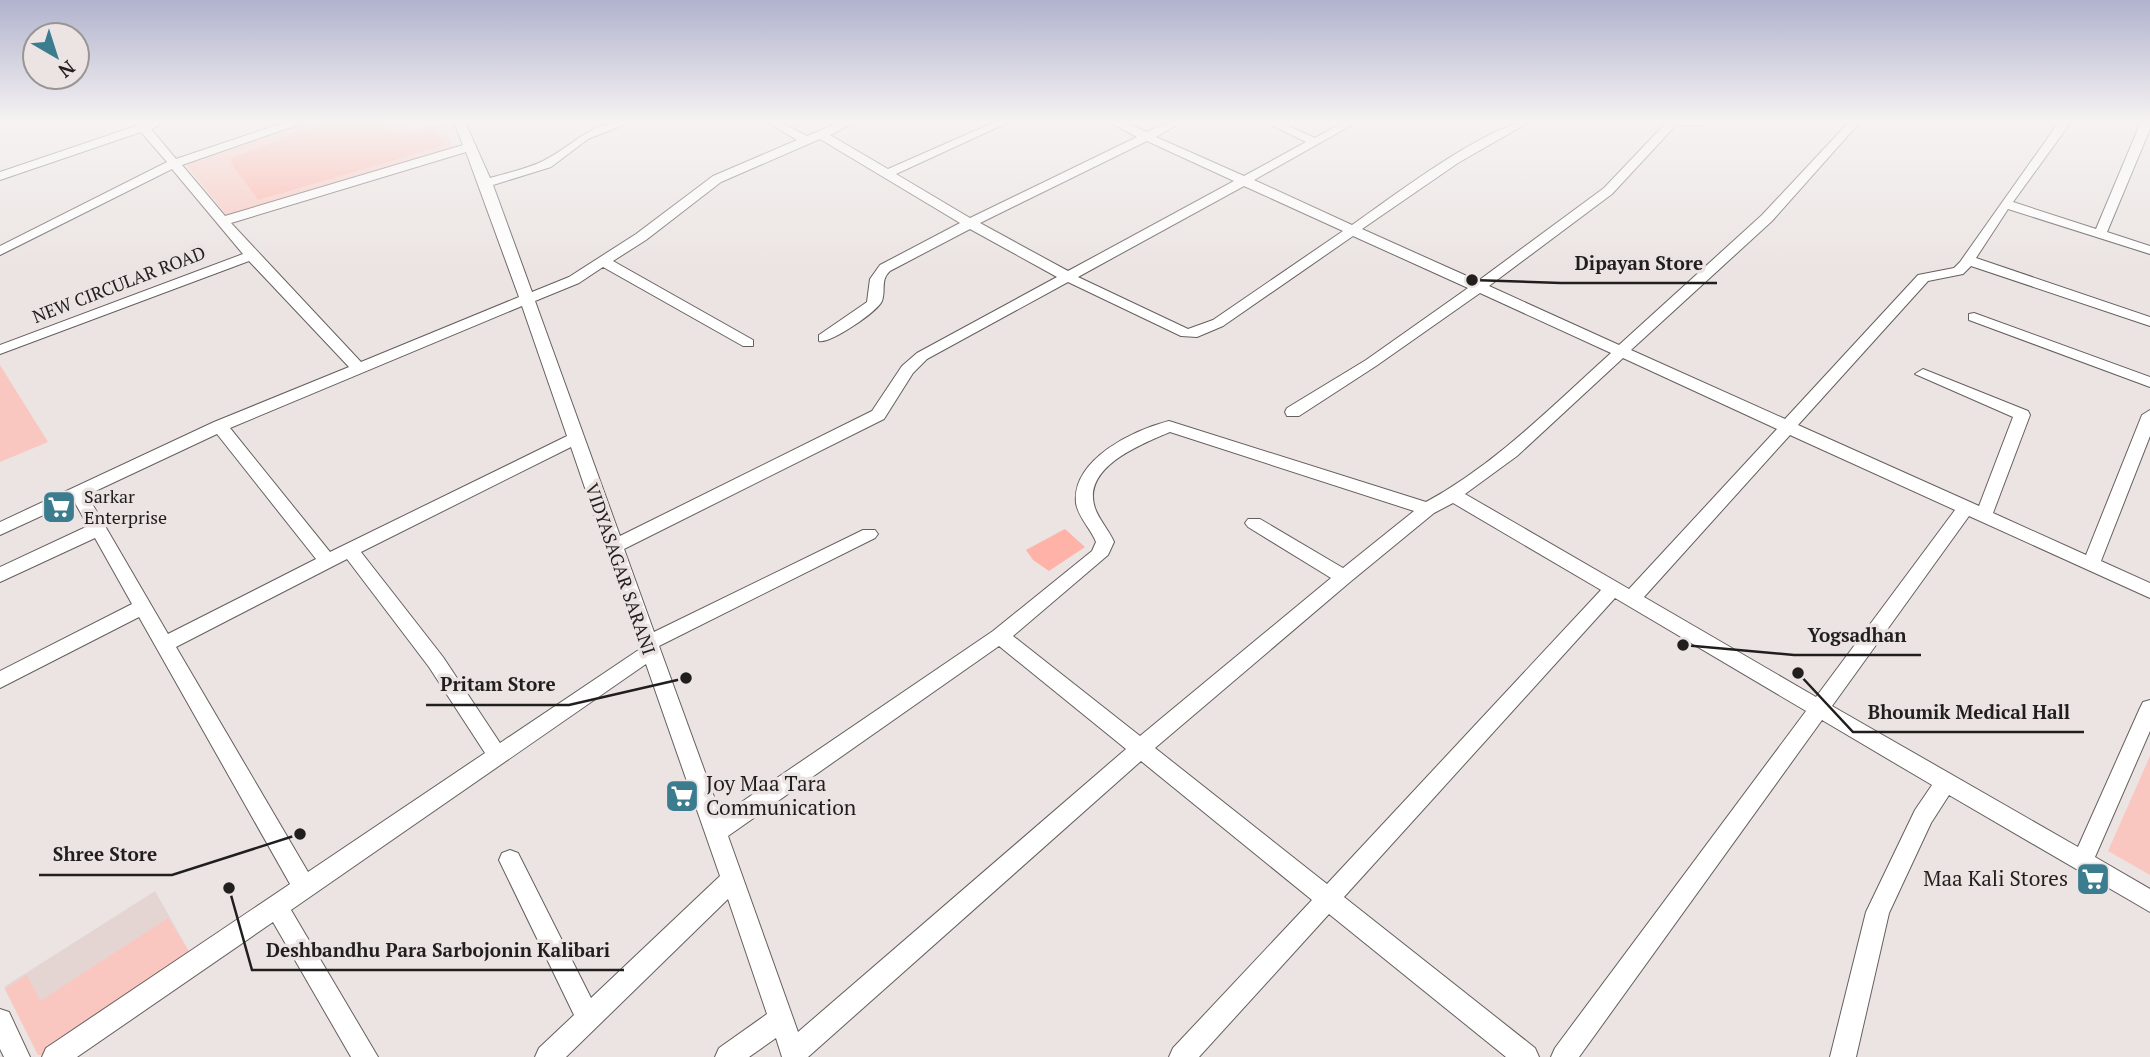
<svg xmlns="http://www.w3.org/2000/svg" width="2150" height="1057" font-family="'PT Serif',serif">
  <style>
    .built { fill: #e5d5d2 }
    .green { fill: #fac7c0 }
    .water { fill: #ffb2a7 }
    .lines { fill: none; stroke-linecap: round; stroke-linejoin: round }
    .street-casing { stroke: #655f5e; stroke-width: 2 }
    .street { fill: #fff; fill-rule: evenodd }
    .labels { text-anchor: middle; stroke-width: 7; stroke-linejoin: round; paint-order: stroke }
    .street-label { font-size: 18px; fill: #211e1e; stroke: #ebe4e2 }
    .poi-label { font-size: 18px; fill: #211e1e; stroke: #ebe4e2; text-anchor: start }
    .near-poi-label { font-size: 21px; fill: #211e1e; stroke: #ebe4e2; text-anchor: start }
    .leader { fill: none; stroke: #211e1e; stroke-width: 2.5 }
    .callout-dot { fill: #211e1e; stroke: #ebe4e2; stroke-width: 2.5 }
    .callout-label { font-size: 19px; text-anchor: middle; font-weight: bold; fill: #211e1e; stroke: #ebe4e2; stroke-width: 7; stroke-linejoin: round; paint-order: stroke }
  </style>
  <rect width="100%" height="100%" fill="#ebe4e2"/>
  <!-- built -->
  <path class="built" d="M155,891L194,960L38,1055L4,987Z"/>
  <!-- green -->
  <path class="green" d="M305,122H392L411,131L442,123L454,148L228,217L186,165L203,156Z
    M0,365L48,442L0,462Z
    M2150,756V875L2108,851Z
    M168,918L194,960L54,1055H38L5,989L27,975L40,1001Z"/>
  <!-- water -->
  <path class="water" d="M323,122H374L404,135L433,129L445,145L258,200L231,163V158L280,140L294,131L312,129Z
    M1065,529L1085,547L1049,571L1033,560L1026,550Z"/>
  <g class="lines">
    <!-- street casing -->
    <g class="street-casing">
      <path id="street" d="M133,122H165L151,129L176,159L286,122H301L300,124L182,165L225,216L463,145L454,122H465L490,178C507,173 527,169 543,161C577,144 587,122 631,122L588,139L551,167L493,185L532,292L569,277L636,234L713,176L797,140L767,122H780L807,136L841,122H855L830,135L888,169L995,122H1009L896,174L970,218L1137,137L1109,122H1123L1147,132L1169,122H1182L1156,137L1244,176L1306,142L1265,122H1279L1315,138L1344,122H1357L1254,180L1352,225C1388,200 1490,122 1529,122L1458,163L1362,229L1478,281L1604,188L1664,125L1663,122H1709L1704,125H1676L1612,194L1489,286L1619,345L1762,215L1849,122H1860L1772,221L1631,350L1785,419L1918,275L1954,268L1960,262L2059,122H2071L2013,202L2096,229L2141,122H2150V129L2107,232L2150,246V254L2008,209L1976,258L2150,317V326L1971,266L1963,274L1928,281L1798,425L1979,506L2013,417L1915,374L1923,369L2028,411L2030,415L1993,513L2086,555L2142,415L2150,410V436L2101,561L2150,583V598L1969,516L1832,706L2078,847L2140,708L2143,702L2150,700V731L2095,857L2150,889V912L1949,795L1931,823L1889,913L1856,1057H1830L1866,912L1915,810L1932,785L1822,720L1579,1057H1551L1555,1048L1806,711L1615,598L1344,897L1535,1048L1539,1057H1506L1329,914L1199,1057H1169L1173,1048L1312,900L1141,761L808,1057H782L776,1038L749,1057H715L719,1048L767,1014L728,899L566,1057H535L539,1048L574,1015L499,860L502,853L510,850L518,853L591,998L720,876L646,664L291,910L378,1057H351L273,922L77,1057H42L46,1048L290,884L139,617L0,688V671L132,604L95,538L0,582V567L88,526L74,501L0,535V522L214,422L349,367L249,261L0,354V345L243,254L172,169L0,255V246L167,162L141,132L0,180V172L136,126ZM820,139L960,223L880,265L870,279L867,302L819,335V341C830,344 877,312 882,301C886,290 880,280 890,271L970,229L1057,277L917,353L902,366L872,411L620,536L535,301L579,283L603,267L743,346H753V340L613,261L646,240L721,182ZM1147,141L1234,181L1068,271L980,223ZM466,152L519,297L361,362L231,223ZM1244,186L1343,231L1213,320L1188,329L1078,277ZM1353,236L1468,288L1366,360L1287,408L1285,412L1287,416H1299L1376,366L1480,293L1611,353C1552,406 1496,464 1426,502L1169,421C1134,430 1072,459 1076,503C1078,517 1091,529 1096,542L1092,551L993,631L721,816L659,646L875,538L878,534L875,530H863L654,632L624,549L884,419L913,373L927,359L1068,282L1181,336L1197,337L1223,326ZM522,306L567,436L330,552L230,428ZM1623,358L1777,429L1629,589L1465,494L1517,456ZM1170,432L1414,511L1343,568L1260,519H1248L1245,523L1248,527L1331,578L1140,736L1013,636L1108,555L1114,542C1109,530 1099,520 1095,508C1081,467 1142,444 1170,432ZM217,434L316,559L168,634L87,495ZM1790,435L1955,510L1816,697L1644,597ZM571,447L640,649L500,743L443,657L361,552ZM1453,503L1601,590L1327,884L1155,748L1350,582L1434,513ZM347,559L429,667L485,753L308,872L176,647ZM999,646L1126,749L798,1032L728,836Z
        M1974,313L2150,377V387L1969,320V314Z
        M0,1009L9,1012L30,1057H4L0,1049Z"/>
    </g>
    <!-- street -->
    <use href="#street" class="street"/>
  </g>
  <!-- sky -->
  <linearGradient id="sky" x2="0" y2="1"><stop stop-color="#b1b3ce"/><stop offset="0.45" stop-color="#f6f3f2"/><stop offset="1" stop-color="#f6f3f2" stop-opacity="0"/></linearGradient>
  <rect width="2150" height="270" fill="url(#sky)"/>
  <!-- icons -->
  <defs>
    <g id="supermarket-square" transform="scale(1.75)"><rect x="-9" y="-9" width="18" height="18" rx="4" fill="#3b7d8f" stroke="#ebe4e2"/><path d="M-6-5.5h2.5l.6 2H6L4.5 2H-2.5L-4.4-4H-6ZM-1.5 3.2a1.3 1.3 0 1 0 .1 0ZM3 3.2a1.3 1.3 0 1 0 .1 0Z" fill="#fff"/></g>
  </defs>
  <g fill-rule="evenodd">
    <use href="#supermarket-square" x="59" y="507"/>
    <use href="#supermarket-square" x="682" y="796"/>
    <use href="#supermarket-square" x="2093" y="879"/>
  </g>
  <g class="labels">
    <!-- street labels -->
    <g class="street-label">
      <text transform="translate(119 285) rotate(-21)" y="6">NEW CIRCULAR ROAD</text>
      <text transform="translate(620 569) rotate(71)" y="6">VIDYASAGAR SARANI</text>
    </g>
    <!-- poi labels -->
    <g class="poi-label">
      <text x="84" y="503">Sarkar<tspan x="84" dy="21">Enterprise</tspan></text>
    </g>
    <!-- near-poi labels -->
    <g class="near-poi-label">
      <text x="706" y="791">Joy Maa Tara<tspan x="706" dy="24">Communication</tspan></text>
      <text x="2068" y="886" text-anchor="end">Maa Kali Stores</text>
    </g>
  </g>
  <!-- callouts -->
  <path class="leader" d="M1472 280L1561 283H1717M1683 645L1794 655H1921M686 678L569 705H426M1798 673L1853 732H2084M300 834L172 875H39M229 888L252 970H624"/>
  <g class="callout-dot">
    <circle cx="1472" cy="280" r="7"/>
    <circle cx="1683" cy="645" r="7"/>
    <circle cx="686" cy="678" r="7"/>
    <circle cx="1798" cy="673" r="7"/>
    <circle cx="300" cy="834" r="7"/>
    <circle cx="229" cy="888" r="7"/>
  </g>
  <g class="callout-label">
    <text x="1639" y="270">Dipayan Store</text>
    <text x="1857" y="642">Yogsadhan</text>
    <text x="498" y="691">Pritam Store</text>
    <text x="1969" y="719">Bhoumik Medical Hall</text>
    <text x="105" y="861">Shree Store</text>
    <text x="438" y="957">Deshbandhu Para Sarbojonin Kalibari</text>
  </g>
  <!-- north arrow -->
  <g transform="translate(56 56) rotate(141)"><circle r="33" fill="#ebe4e2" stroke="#9a9594" stroke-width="2"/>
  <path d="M0-5L12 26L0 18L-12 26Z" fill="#3b7d8f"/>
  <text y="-10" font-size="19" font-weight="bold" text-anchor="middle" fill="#211e1e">N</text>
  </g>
</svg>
